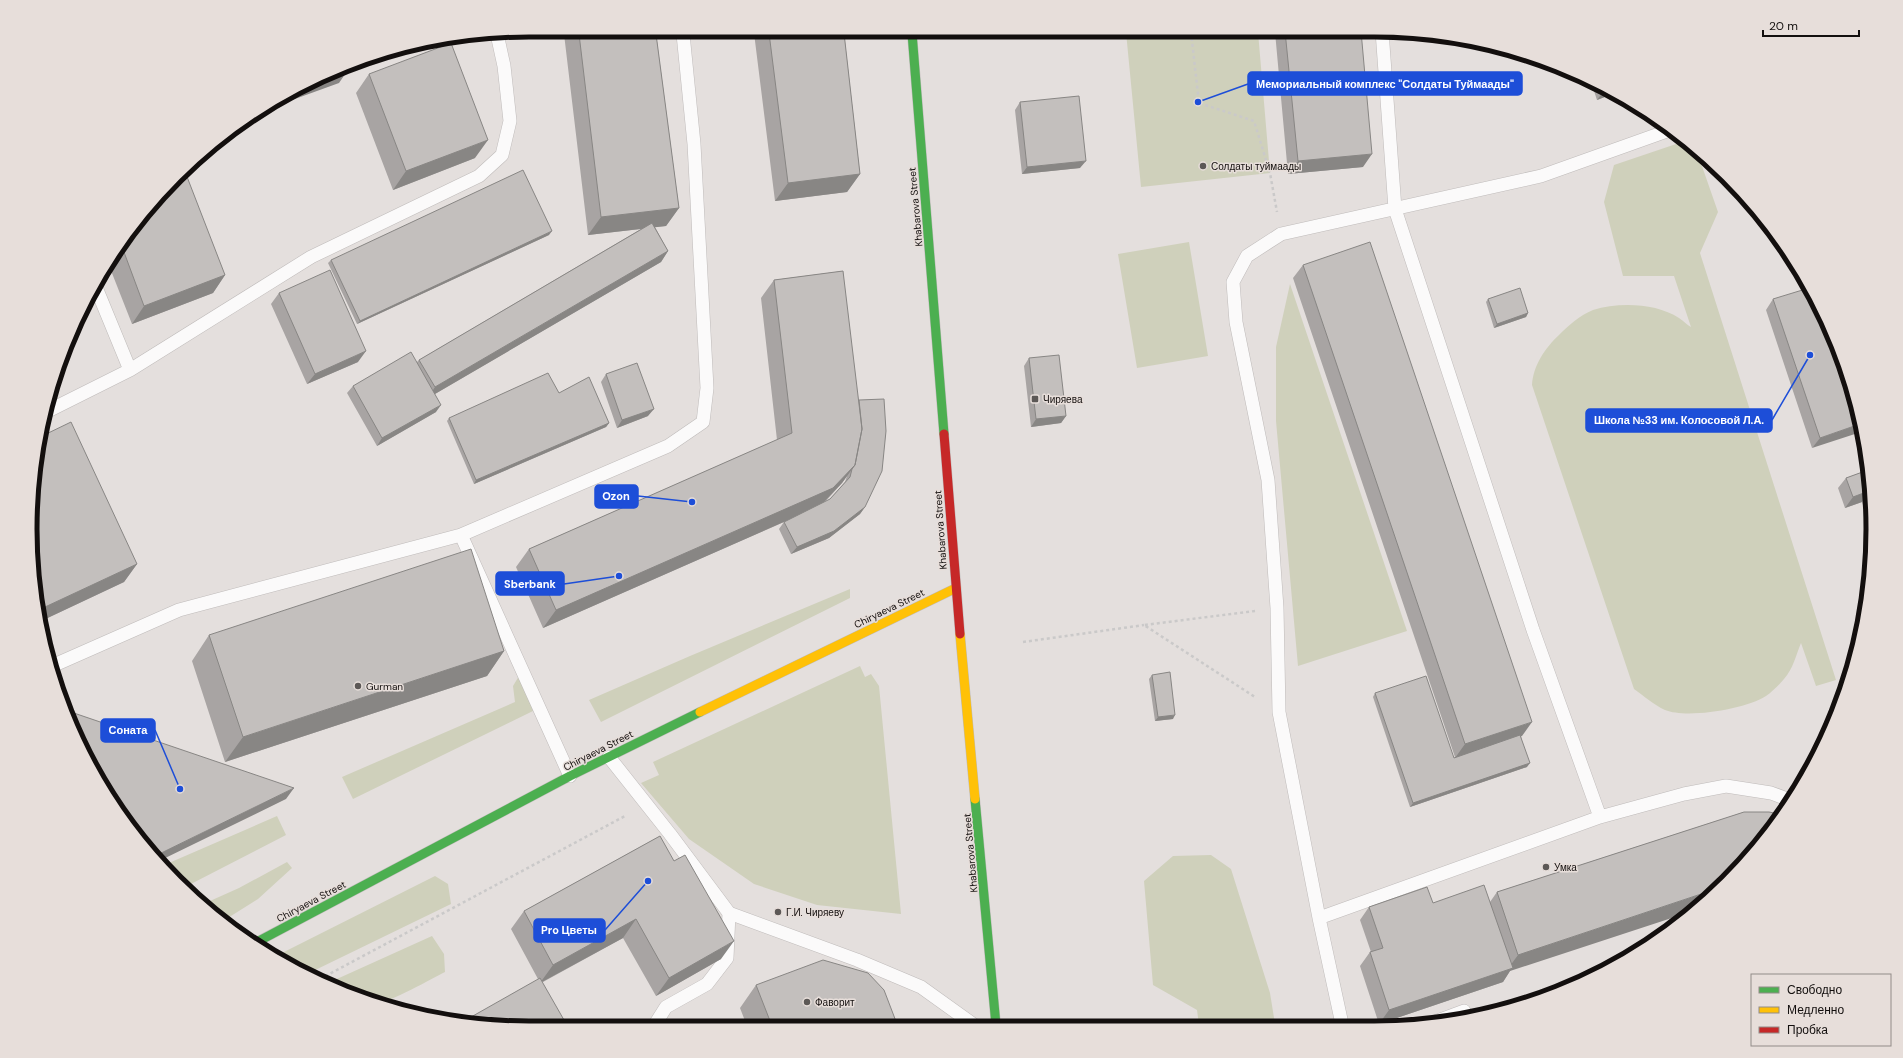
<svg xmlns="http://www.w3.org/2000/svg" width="1903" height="1058" font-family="'DM Sans',sans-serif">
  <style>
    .green { fill: #cfd0bb }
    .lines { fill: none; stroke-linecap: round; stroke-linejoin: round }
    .lane-casing { stroke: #bfbbba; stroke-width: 14 }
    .fast-casing { stroke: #bfbbba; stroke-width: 10 }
    .slow-casing { stroke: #bfbbba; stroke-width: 10 }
    .jam-casing { stroke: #bfbbba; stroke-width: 10 }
    .path { stroke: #cac9c9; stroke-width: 2.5; stroke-dasharray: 3 3; stroke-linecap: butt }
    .lane { stroke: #fbfafa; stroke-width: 13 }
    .fast { stroke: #4caf50; stroke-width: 9 }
    .slow { stroke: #ffc107; stroke-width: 9 }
    .jam { stroke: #c62828; stroke-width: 9 }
    .wall { fill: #a8a4a3; fill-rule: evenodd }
    .shaded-wall { fill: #888684 }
    .building { fill: #c3bfbd; stroke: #888684 }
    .poi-dot { fill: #5c5856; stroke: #e7deda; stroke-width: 1.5 }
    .labels { text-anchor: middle; stroke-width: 3; stroke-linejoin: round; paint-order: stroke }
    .poi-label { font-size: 10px; fill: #130f0e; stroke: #e7deda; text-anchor: start }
    .street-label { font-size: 10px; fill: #130f0e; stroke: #e7deda }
    .rim { fill: none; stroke: #130f0e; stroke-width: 5 }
    .leader { fill: none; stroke: #1d4ed8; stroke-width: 1.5 }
    .callout-dot { fill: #1d4ed8; stroke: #e7deda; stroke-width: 1.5 }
    .callout { fill: #1d4ed8; stroke: #1d4ed8; stroke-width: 1.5 }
    .callout-label { font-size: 11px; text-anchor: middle; font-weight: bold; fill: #fff }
  </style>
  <rect width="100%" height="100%" fill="#e4dfdd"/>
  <!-- green -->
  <path class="green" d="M1126,32H1258L1270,173L1141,187Z
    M1685,141L1696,149L1718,212L1700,253L1836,680L1816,686L1801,643C1796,655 1793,669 1784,679C1779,685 1772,692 1766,696C1746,709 1687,719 1665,710C1654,705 1644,696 1634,689L1532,385C1533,366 1545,348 1559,335C1568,326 1580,315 1593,310C1619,302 1656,303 1679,318C1684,321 1687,325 1691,327L1674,276H1623L1604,202L1614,165Z
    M1189,242L1208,356L1137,368L1118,254Z
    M1290,284L1407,631L1298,666L1276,421V347Z
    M850,589V598L601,722L589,700L690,656Z
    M860,666L865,677L871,674L879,686L901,914L817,905L754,884L689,839L641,783L659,775L653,762Z
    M519,676L528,684L533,711L353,799L342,777L515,702L513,686Z
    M277,816L286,835L187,886L172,876L162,866Z
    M1211,855L1231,869L1270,993L1275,1024L1199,1025L1197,1010L1153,985L1144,881L1173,856Z
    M287,862L292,868L258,899L223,921L201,905L239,888Z
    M435,876L448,884L451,904L307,974L274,957Z
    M432,936L444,954L445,972C433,978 387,1004 377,1003C361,1002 343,990 328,983Z"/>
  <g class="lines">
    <!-- lane casing -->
    <g class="lane-casing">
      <path id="lane" d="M1382,31L1395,209L1533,630L1600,817L1684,794L1726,786L1771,793L1790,800
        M130,370L311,257L479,176L502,155L510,121L504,66L497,34
        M44,413L130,370L95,285
        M52,666L179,610L461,535
        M609,757L670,834L729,913L727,958L707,984L666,1007L654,1026
        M570,776L461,535L668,446L703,422L707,388L694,144L683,34
        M729,913L857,960L921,987L974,1025
        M1319,918L1279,712L1277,608L1268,480L1236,322L1233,282L1247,256L1281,234L1541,176L1670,130
        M1342,1024L1319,918L1600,817
        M1429,1024L1464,1011"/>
    </g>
    <!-- fast casing -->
    <g class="fast-casing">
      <path id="fast" d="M912,33L944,434
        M975,799L996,1025
        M255,943L570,776L700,712"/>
    </g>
    <!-- slow casing -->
    <g class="slow-casing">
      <path id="slow" d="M960,634L975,799
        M700,712L956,588"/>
    </g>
    <!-- jam casing -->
    <g class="jam-casing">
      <path id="jam" d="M944,434L960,634"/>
    </g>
    <!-- path -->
    <path class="path" d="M1191,32L1199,103L1254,121L1270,173L1277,212
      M1255,611L1144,625L1255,697
      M1023,642L1144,625
      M320,979L625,816"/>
    <!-- lane -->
    <use href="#lane" class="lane"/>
    <!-- fast -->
    <use href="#fast" class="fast"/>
    <!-- slow -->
    <use href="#slow" class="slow"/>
    <!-- jam -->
    <use href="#jam" class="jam"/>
  </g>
  <!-- wall -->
  <path class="wall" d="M1361,31L1363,167L1288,174L1275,32Z
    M754,33H844L860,174L847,192L775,201Z
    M564,34H656L679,208L666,226L655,227L668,251L661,262L435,394L436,412L377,446L347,393L353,386L417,362L419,360L641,229L588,235Z
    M369,74L475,158L393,190L356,93Z
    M1591,82L1615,93L1597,100Z
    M1020,102L1080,168L1022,174L1015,110Z
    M176,176L225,275L213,293L132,324L108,263L114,252Z
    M549,235L357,324L328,263L331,260Z
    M1303,265L1522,736H1521L1527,767L1410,807L1373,697L1375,693L1454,758L1455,757L1293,278Z
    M843,271L865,507L860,514L829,538L791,554L779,529L784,522L543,628L516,567L529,549L777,440L761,298L774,280ZM847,476L845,482L830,499L824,503L842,483Z
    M279,293L358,362L307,384L271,304Z
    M1488,299L1528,313L1526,317L1494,328L1486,302Z
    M1773,299L1856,400L1812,448L1766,310Z
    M1029,358L1066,416L1061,423L1031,427L1024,366Z
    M606,374L648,416L617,428L601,382Z
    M559,393L609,423L606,427L474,484L447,421L449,418Z
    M1868,470L1872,497L1871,529L1862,502L1845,508L1838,488L1846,478Z
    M31,561L137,564L124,582L39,622Z
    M209,635L504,651L487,676L225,762L192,661Z
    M1152,675L1173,719L1155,721L1149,679Z
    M1744,812L1510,971L1503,982L1379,1024L1360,966L1370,952H1371L1360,920L1369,907L1490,902L1497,892Z
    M660,836L721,959L656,996L623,938L543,982L538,979L511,929L524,911Z
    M756,985L896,1026H747L740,1008Z"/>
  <!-- shaded-wall -->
  <path class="shaded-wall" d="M352,64L339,83L259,112L308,82L330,72Z
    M1605,89L1615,93L1597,100Z
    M488,140L475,158L393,190L406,171Z
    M1372,154L1363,167L1288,174L1298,161Z
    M1086,161L1080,168L1022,174L1027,167Z
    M860,174L847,192L775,201L788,183Z
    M679,208L666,226L588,235L601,217Z
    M552,231L549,235L357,324L360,321Z
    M668,251L661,262L428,398L435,387Z
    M225,275L213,293L132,324L144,306Z
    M1528,313L1526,317L1494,328L1497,324Z
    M366,351L358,362L307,384L315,374Z
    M441,405L436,412L377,446L382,438Z
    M654,409L648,416L617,428L622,420Z
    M1066,416L1061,423L1031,427L1036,419Z
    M609,423L606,427L474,484L476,480Z
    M1860,424L1861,432L1812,448L1820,438Z
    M855,465L842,483L820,506L543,628L556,610Z
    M1869,491L1862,502L1845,508L1853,497Z
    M865,507L860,514L829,538L791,554L797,547Z
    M137,564L124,582L39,622L38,616L45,607Z
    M504,651L487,676L225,762L243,737Z
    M1175,715L1173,719L1155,721L1158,717Z
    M1532,722L1522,736L1455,758L1465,744Z
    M1530,763L1527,767L1410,807L1413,803Z
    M294,788L286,799L157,862L153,857Z
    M1719,888L1690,912L1510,971L1503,982L1379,1024L1389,1010L1507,970L1518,955Z
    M636,919L623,938L540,983L553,965Z
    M734,941L721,959L656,996L669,978Z"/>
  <!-- building -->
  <path class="building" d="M1285,31H1361L1372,154L1298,161Z
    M769,33H844L860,174L788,183Z
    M579,34H656L679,208L601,217Z
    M451,43L488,140L406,171L369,74Z
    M1079,96L1086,161L1027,167L1020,102Z
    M184,169L225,275L144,306L121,244L176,176Z
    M523,170L552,231L360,321L331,260Z
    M652,223L668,251L435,387L419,360Z
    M1370,242L1532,722L1465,744L1303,265Z
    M330,270L366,351L315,374L279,293Z
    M843,271L862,429L855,465L833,488L556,610L529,549L792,433L774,280Z
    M1520,288L1528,313L1497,324L1488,299Z
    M1809,288L1822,309L1856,400L1860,424L1820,438L1773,299Z
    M411,352L441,405L382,438L353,386Z
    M1059,355L1066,416L1036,419L1029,358Z
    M637,363L654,409L622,420L606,374Z
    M548,373L559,393L589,377L609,423L476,480L449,418Z
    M884,399L886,431L882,471L865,507L834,531L797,547L784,522L830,499L850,477L852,469L855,465L862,429L859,400Z
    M71,422L137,564L45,607L34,584L31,561L34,464L40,437Z
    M1868,470L1872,499L1869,491L1853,497L1846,478Z
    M471,549L504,651L243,737L209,635Z
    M1170,672L1175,715L1158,717L1152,675Z
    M1426,676L1454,758L1520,735L1530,763L1413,803L1375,693Z
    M65,710L294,788L153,857L97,779L68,720Z
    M1744,812H1769L1779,814L1727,882L1719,888L1518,955L1497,892Z
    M660,836L674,861L685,855L734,941L669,978L636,919L553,965L524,911Z
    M1484,885L1513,968L1389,1010L1370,952L1383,948L1369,907L1427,887L1433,903Z
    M823,960L868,973L884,990L897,1024L892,1026H772L756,985Z
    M540,978L568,1027H497L464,1021Z
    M712,1024L713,1026H707Z"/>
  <!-- markers -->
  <g class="poi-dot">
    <circle cx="1203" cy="166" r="4"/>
    <rect x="1031" y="395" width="8" height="8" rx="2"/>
    <circle cx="358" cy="686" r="4"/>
    <circle cx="1546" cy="867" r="4"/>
    <circle cx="778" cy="912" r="4"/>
    <circle cx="807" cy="1002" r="4"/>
  </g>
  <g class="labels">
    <!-- poi labels -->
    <g class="poi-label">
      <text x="1211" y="170">Солдаты туймаады</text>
      <text x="1043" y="403">Чиряева</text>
      <text x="366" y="690">Gurman</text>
      <text x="1554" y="871">Умка</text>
      <text x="786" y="916">Г.И. Чиряеву</text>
      <text x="815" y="1006">Фаворит</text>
    </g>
    <!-- street labels -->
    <g class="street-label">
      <text transform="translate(915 207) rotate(-95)" y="4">Khabarova Street</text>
      <text transform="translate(940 530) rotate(-94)" y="4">Khabarova Street</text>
      <text transform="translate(889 608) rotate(-26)" y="4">Chiryaeva Street</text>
      <text transform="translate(598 750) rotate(-27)" y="4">Chiryaeva Street</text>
      <text transform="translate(970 853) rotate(-95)" y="4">Khabarova Street</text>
      <text transform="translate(311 901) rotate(-28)" y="4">Chiryaeva Street</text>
    </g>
  </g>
  <!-- crop -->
  <path d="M0 0H1903V1058H0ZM529 37H1374A492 492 0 0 1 1866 529V529A492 492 0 0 1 1374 1021H529A492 492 0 0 1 37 529V529A492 492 0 0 1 529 37Z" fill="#e7deda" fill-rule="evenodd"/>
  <path class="rim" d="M529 37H1374A492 492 0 0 1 1866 529V529A492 492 0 0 1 1374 1021H529A492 492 0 0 1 37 529V529A492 492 0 0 1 529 37Z"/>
  <!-- callouts -->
  <path class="leader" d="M1198 102L1248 84M1810 355L1772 420M692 502L638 496M619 576L564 584M180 789L155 730M648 881L605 930"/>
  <g class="callout-dot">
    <circle cx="1198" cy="102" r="4"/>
    <circle cx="1810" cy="355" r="4"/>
    <circle cx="692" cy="502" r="4"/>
    <circle cx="619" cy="576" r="4"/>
    <circle cx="180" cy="789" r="4"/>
    <circle cx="648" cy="881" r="4"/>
  </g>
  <g class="callout">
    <rect x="1248" y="72" width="274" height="23" rx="4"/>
    <rect x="1586" y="409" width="186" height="23" rx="4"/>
    <rect x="595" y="485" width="43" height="23" rx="4"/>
    <rect x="496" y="572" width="68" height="23" rx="4"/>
    <rect x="101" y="719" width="54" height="23" rx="4"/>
    <rect x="534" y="919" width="71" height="23" rx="4"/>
  </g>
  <g class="callout-label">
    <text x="1385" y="88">Мемориальный комплекс "Солдаты Туймаады"</text>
    <text x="1679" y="424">Школа №33 им. Колосовой Л.А.</text>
    <text x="616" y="500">Ozon</text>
    <text x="530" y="588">Sberbank</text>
    <text x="128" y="734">Соната</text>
    <text x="569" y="934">Pro Цветы</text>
  </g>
  <!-- legend -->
  <rect x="1751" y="974" width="140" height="72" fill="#e7deda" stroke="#928b88"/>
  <rect x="1759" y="987" width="20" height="6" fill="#4caf50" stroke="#928b88"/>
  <text x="1787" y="994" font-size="12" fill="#130f0e">Свободно</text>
  <rect x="1759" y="1007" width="20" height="6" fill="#ffc107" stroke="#928b88"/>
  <text x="1787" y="1014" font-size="12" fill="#130f0e">Медленно</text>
  <rect x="1759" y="1027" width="20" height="6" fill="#c62828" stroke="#928b88"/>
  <text x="1787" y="1034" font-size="12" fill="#130f0e">Пробка</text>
  <!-- scale -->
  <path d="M1763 30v6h96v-6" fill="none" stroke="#130f0e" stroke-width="2"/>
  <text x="1769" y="30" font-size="12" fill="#130f0e" stroke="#e7deda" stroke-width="3" paint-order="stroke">20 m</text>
</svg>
